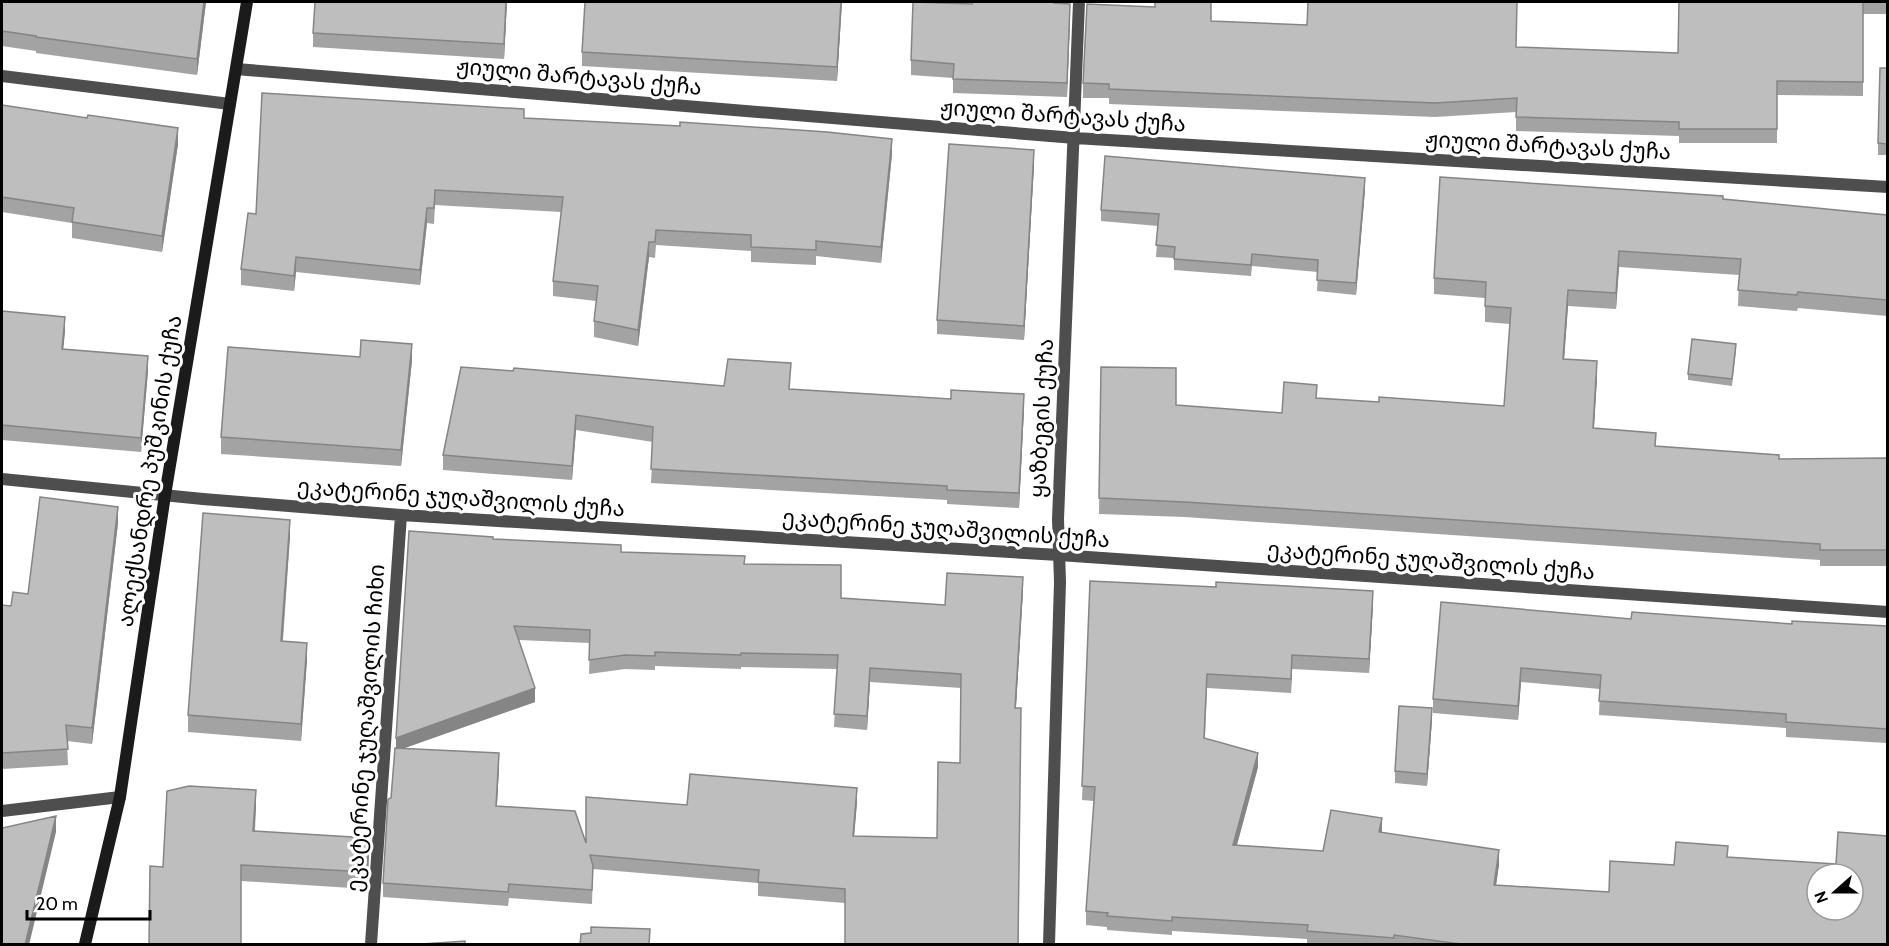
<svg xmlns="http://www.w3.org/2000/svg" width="1889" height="946" font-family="Cabin,'Noto Sans Georgian',sans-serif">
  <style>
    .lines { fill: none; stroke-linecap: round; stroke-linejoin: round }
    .street { stroke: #4e4e4e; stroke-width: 12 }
    .secondary { stroke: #1b1b1b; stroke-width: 12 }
    .wall { fill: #a3a3a3; fill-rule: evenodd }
    .shaded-wall { fill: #858585 }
    .building { fill: #bebebe; stroke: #858585; stroke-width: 1.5; fill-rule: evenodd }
    .labels { text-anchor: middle; stroke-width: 6; stroke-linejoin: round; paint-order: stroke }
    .street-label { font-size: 22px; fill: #000; stroke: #fff }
  </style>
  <rect width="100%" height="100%" fill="#fff"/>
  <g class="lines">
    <!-- street -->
    <path class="street" d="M236,69L1075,138L1888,187
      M2,76L230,104
      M2,479L203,499L401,515L1059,555L1888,612
      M2,811L120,797
      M371,944L401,515
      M1049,944L1060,582L1058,519L1079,2"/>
    <!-- secondary -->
    <path class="secondary" d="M85,944L120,797L165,495L247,2"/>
  </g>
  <!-- wall -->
  <path class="wall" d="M2,2H206L197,75L36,53V51L2,46Z
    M507,2L504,59L313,47V33Z
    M842,2L837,81L582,66V52Z
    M1679,2H1887V14H1863V96L1777,95V143H1679V136L1516,131V112L1435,117L1109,104V98H1083V83L1155,7L1211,21L1517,47L1678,53Z
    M1054,3L1070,18L1067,97L953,93V78L911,75V60L972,4Z
    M1887,68V155H1878V143Z
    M2,105L178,144L162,252L72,238V223L2,212Z
    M524,118L892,154L881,263L816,256V265L751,262V251L656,245L655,258L649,257L638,346L594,337V321L596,301L553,296V281L561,212L435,205L434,224L427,223L420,285L296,272L294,291L241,285V269L256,214Z
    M1034,165L1024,340L937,334V320Z
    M1365,190L1356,295L1317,291L1318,272L1252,266L1251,276L1174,270V258L1156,257L1158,226L1101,221V210Z
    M1723,199L1887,215V316L1798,308L1797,311L1738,306L1739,275L1619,267L1616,309L1568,306L1564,359L1597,377L1594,428L1656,446L1779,459L1887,458V566H1820V560L1185,517L1099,514L1101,367L1176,405L1282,413L1317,398L1379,402L1504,406L1510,324L1485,322V298L1434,294V278Z
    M2,311L65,331L63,349L148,371L141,452L2,440Z
    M1736,351L1732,386L1688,380V374Z
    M360,357L412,360L401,466L221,454V437Z
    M461,367L724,386L790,389L1024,408L1019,508L947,504V500L651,483L653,442L576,430L572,480L443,470V455Z
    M118,523L92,744L67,741L68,765L2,769V605L11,606Z
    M290,536L283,641L307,660L301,741L188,732V715Z
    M493,539L745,564L841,598L945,605L1023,591L1016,708L1019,945L845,903L758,896V883L593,869L592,904L509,898L508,906L383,897V883L396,748ZM519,640L590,643L589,674L625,669L655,670V666L741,669V667L837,669L834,727L867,730L870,682L961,688L960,763L937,838L854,836L857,802L687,805L586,843L497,806L499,767L405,748L535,702Z
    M1090,581L1373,605L1369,673L1292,669L1291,693L1207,688L1205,738L1258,767L1237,845L1323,851L1382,832L1499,865L1496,885L1609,892L1674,865L1728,857L1887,945H1307V939L1172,931V935L1107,930V927L1086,925V911L1094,801L1082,800Z
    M1631,619L1887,626V743L1786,737V728L1599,715L1600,689L1521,682L1518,720L1433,713V699Z
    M1432,720L1427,786L1395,783V771Z
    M256,807L255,831L369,855L367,889L241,881L163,867Z"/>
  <!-- shaded-wall -->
  <path class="shaded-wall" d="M204,2H206L197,75V59Z
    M506,2H507L504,59V44Z
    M841,2H842L837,81V67Z
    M1070,4V18L1067,97V83Z
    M178,128V144L162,252V236Z
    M892,139V154L881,263V247Z
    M1034,150V165L1024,340V326Z
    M1365,178V190L1356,295V283Z
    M427,208V223L420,285V270Z
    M649,242V257L638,346V330Z
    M1619,251V267L1616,309V293Z
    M296,257V272L294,291V276Z
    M1568,290V306L1563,375V359Z
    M65,317V331L62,363V349Z
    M412,344V360L401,466V450Z
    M148,356V371L141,452V438Z
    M1597,361V377L1593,444V428Z
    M1024,394V408L1019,508V493Z
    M576,415V430L572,480V466Z
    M118,507V523L92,744V728Z
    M290,520V536L281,658V641Z
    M1023,577V591L1015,722V708Z
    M1373,591V605L1369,673V659Z
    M307,643V660L301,741V724Z
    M1292,655V669L1291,693V679Z
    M870,668V682L867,730V716Z
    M1521,668V682L1518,720V706Z
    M535,688V702L396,751V738Z
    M1432,708V720L1427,786V774Z
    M499,753V767L496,820V806Z
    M1258,753V767L1233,859V845Z
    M857,788V802L853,850V836Z
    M256,790V807L253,847V831Z
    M56,816V832L29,945H25Z
    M1382,818V833L1379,832Z
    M369,838V855L367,889V872Z
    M1499,850V865L1494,899V885Z"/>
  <!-- building -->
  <path class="building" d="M2,2H204L197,59L36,37V36L2,31Z
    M315,2H506L504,44L313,33Z
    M585,2H841L837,67L582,52Z
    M913,2L972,4L973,2H1054V3L1070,4L1067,83L953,79L954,64L911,60Z
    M1155,2H1211V21L1307,25L1308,2H1517L1516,47L1678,53L1679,2H1863V82L1777,81V129H1679V122L1516,117L1517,98L1435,103L1109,89V84L1083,83L1087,4L1155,7Z
    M1880,68H1887V144L1878,143Z
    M262,93L524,109V118L680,126V122L827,132L892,139L881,247L816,241V250L751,247V235L656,230L655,242H649L638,330L594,321L598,286L553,281L563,197L435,190L434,208H427L420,270L296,257L294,276L241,269L248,213L256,214Z
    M2,105L87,118L88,115L178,128L162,236L72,222L74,208L2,197Z
    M949,144L1034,150L1024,326L937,320Z
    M1105,156L1365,178L1356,283L1317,280L1318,260L1252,254L1251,265L1174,259L1175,247L1156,245L1159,214L1101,210Z
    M1440,177L1723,196V199L1887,215V300L1798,292L1797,295L1738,290L1741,259L1619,251L1616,293L1568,290L1563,359L1597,361L1593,428L1656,433L1655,446L1779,455V459L1887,458V550H1820V544L1185,502L1099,498L1101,367L1176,368V405L1282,413L1284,382L1317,385L1316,398L1379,402V397L1504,406L1511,308L1485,306L1486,282L1434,278Z
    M2,311L65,317L62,349L148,356L141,438L2,425Z
    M1692,339L1736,344L1732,379L1688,374Z
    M361,340L412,344L401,450L221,437L228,347L360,357Z
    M728,359L791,363L789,389L951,399V390L1024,394L1019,493L947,490V486L651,469L653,427L576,415L572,466L443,455L461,367L513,371L514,368L724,386Z
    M40,497L118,507L92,728L66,725L68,749L2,753V605L11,606L13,592L28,594Z
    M203,513L290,520L281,641L307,643L301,724L188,715Z
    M409,531L493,537V539L621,545V552L745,556L744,564L841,565V598L945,605L947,573L1023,577L1015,708H1021L1018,945H845V889L758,882L759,870L590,855L593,866L592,890L509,884L508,892L383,883L388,799L391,798L395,748L499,753L496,806L575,811L586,843V797L687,805L690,774L857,788L853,836L937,838L938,762L960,763L961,674L870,668L867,716L834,714L838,655L741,653V655L655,652V656L625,655L589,660L590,630L514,626L535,688L396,738Z
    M1090,581L1216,587V582L1373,591L1369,659L1292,655L1291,679L1207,674L1204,738L1258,753L1233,845L1323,851L1331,810L1382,818L1379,832L1499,850L1494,885L1609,892L1610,861L1674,865L1676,842L1728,846L1727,857L1836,864L1838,832L1887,836V945H1472L1453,943L1394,935V938L1307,931L1308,925L1172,917V921L1107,916L1108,913L1086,911L1095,787L1082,786ZM1817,874H1853V910H1817Z
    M1441,602L1631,619L1632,612L1792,624V621L1887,626V729L1786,722V714L1599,701L1601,675L1521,668L1518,706L1433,699Z
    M1399,706L1432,708L1427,774L1395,771Z
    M189,786L256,790L253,831L369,838L367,872L241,865V945H149L150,866L163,867L167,791Z
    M56,816L25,945H2V828Z
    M591,927L650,929L649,945H580L581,934L591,933Z
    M465,941V945H407Z"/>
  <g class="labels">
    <!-- street labels -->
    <g class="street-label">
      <text transform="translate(579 76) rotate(5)" y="8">ჟიული შარტავას ქუჩა</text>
      <text transform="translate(1063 115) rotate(4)" y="8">ჟიული შარტავას ქუჩა</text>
      <text transform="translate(1548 145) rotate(3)" y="8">ჟიული შარტავას ქუჩა</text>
      <text transform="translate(1041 418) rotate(-87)" y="8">ყაზბეგის ქუჩა</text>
      <text transform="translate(149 471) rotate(-81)" y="8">ალექსანდრე პუშკინის ქუჩა</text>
      <text transform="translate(461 497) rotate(4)" y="8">ეკატერინე ჯუღაშვილის ქუჩა</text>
      <text transform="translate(946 528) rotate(4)" y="8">ეკატერინე ჯუღაშვილის ქუჩა</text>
      <text transform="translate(1431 560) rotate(4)" y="8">ეკატერინე ჯუღაშვილის ქუჩა</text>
      <text transform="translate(365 728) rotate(-86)" y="8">ეკატერინე ჯუღაშვილის ჩიხი</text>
    </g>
  </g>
  <!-- border -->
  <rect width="1889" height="946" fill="none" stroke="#000000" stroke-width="6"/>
  <!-- north arrow -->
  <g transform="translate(1835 892) rotate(249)"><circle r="28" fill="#ffffff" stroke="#999999" stroke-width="1.5"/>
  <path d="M0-4.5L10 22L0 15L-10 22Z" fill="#000000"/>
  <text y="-9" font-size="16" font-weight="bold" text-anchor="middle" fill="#000000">N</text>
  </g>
  <!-- scale -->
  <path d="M27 910v9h123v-9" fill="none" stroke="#000000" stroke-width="3"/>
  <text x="36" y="910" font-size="18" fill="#000000" stroke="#ffffff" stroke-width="4.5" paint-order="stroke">20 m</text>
</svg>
